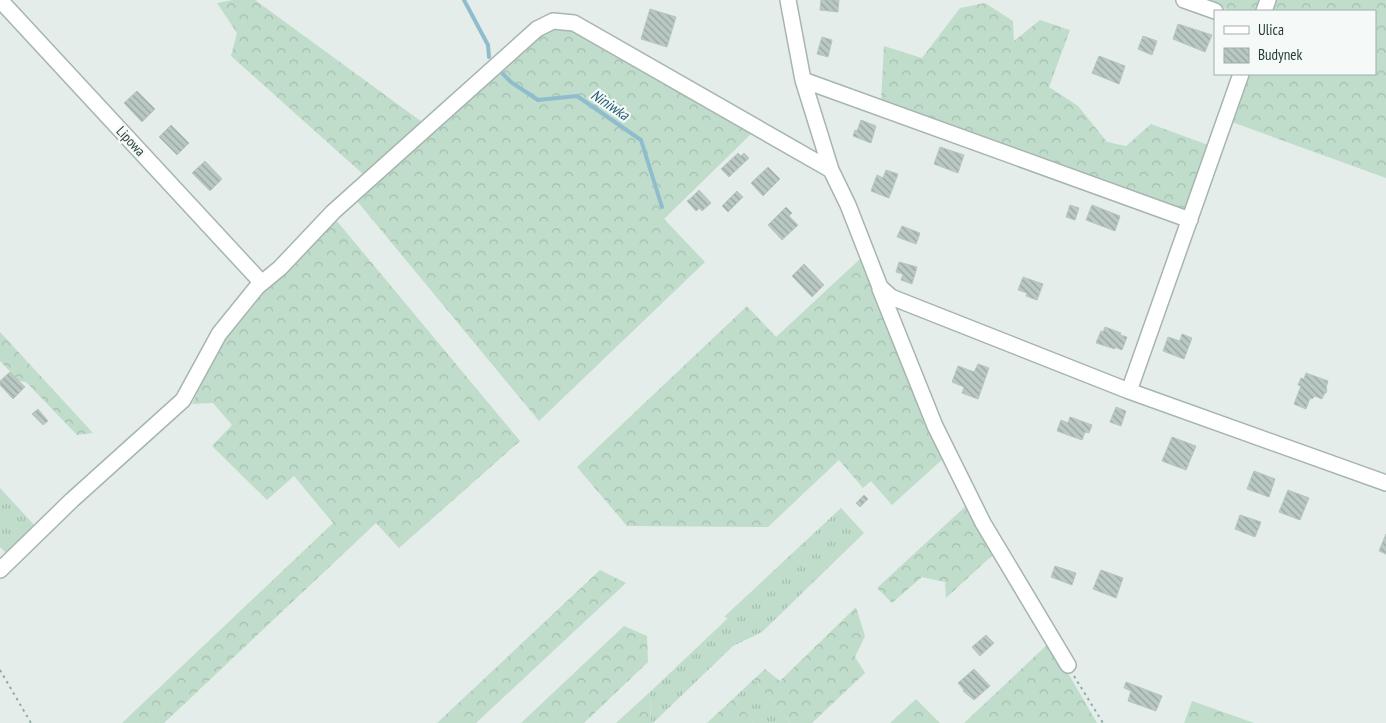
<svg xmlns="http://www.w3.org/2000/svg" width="1386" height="723" font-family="'PT Sans Narrow',sans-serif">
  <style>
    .grass { fill: url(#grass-tufts) }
    .forest { fill: url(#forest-crowns) }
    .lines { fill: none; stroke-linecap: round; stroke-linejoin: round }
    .stream { stroke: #90bdce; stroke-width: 4 }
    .building { fill: url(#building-back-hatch); stroke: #b7c6c2 }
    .minor-casing { stroke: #a7b5b2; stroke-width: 18 }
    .path { stroke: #86afa7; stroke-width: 2; stroke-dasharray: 2.5 4; stroke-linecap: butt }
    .minor { stroke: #fff; stroke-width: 15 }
    .labels { text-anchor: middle; stroke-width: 4.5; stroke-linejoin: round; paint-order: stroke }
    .street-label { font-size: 14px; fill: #243e3a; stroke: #f5f9f8 }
    .water-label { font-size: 15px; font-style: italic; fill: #215e77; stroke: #f5f9f8 }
  </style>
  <defs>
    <pattern id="grass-tufts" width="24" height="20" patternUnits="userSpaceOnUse" patternTransform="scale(1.25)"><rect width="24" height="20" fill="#bfddca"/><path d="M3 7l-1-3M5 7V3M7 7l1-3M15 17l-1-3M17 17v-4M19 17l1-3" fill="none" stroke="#a4bfae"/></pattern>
    <pattern id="forest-crowns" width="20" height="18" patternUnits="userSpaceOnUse" patternTransform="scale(1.25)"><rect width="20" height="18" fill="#bfddca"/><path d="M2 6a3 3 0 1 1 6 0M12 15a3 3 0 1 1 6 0" fill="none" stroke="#a4bfae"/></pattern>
    <pattern id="building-back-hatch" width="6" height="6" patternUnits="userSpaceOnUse" patternTransform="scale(1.25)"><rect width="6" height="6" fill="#bac8c3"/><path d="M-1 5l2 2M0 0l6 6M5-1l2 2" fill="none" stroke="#97a49f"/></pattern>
  </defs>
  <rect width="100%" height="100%" fill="#e4edea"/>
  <!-- grass -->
  <path class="grass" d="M0,488L36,527L7,554L0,547Z
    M841,508L864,533L762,632L733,646L653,723H651L650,692L728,618L724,617Z
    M754,679L790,723H754L734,698Z"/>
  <!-- forest -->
  <path class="forest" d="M233,0H255L422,122L364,175L231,56L237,33L217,3Z
    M1200,0H1262L1258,11H1231Z
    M1273,0H1386V178L1229,121L1246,74H1375V11H1269Z
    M985,3L1013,21L1014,41L1040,20L1070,30L1049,87L1078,106L1107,142L1126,146L1151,124L1208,145L1184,211L881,102L884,46L922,58L960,8Z
    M550,27L572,31L752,133L664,219L705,262L539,421L357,201Z
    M336,220L520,441L399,548L376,523L164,723H122L333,523L294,476L267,500L212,446L232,425L213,403L192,404L221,343L265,290Z
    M860,259L945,457L892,505L871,481L863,488L839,460L768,527L627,526L577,467L747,306L776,337Z
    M0,332L93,433L77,435L26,382L19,381L0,361Z
    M969,503L997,551L946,598L945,582L922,577L892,603L877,588Z
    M600,570L626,583L476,723H437Z
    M856,607L865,636L855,657L865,673L812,723H790L754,679L765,669L780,681Z
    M624,626L647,636L648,662L584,723H521Z
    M1050,642L1097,723H964Z
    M650,692L651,723H616Z
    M734,698L754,723H707Z
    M916,699L940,723H890Z
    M1192,701L1254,723H1184Z"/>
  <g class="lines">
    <!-- stream -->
    <path class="stream" d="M464,0L488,45L489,57
      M503,74L511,82L538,100L577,96L641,140L662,207"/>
  </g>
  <!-- building -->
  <path class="building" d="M821,0H839L838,12L820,10Z
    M650,9L676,17L667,47L641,39Z
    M1178,24L1212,35L1205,52L1173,39Z
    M1143,36L1157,41L1152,55L1138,49Z
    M822,37L832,40L828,57L817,54Z
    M1099,56L1125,66L1119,84L1092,73Z
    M137,91L155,109L142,122L124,103Z
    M861,120L876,126L871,143L853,136L855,130L857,131Z
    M171,125L189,143L177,155L159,137Z
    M940,147L964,155L958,173L934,164Z
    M738,153L741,156L744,153L749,158L729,177L721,169Z
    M205,161L222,179L210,191L192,173Z
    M768,167L780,179L763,196L751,183Z
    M886,170L898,174L889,198L871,191L877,175L883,178Z
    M699,190L711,203L702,211L691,198Z
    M737,191L743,197L728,212L722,206Z
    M691,198L700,208L696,211L687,201Z
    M1070,205L1079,208L1075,220L1066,217Z
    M1092,205L1120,216L1115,231L1086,220Z
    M786,207L792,213L789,216L798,225L782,240L768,225Z
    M902,226L920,233L916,244L897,237Z
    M899,262L917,267L912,284L901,280L903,274L896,272Z
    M804,264L824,285L812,297L792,276Z
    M1023,277L1043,284L1037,300L1026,296L1027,293L1018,290Z
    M1105,327L1121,333L1120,335L1127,337L1122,350L1115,347V349L1096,343L1101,331L1103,332Z
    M1182,334L1192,338L1184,359L1163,351L1168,337L1180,341Z
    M978,364L989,368L978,399L962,393L964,387L952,382L958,366L974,372Z
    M10,372L25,387L13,399L0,385V381Z
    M1306,373L1328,381L1326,388L1327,390L1326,393L1324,394L1322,399L1315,396L1312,399L1310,398L1306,409L1294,404L1301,386L1298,385L1301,378L1304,379Z
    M1116,407L1126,411L1121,426L1110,422Z
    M38,409L48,421L43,425L32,414Z
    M1070,417L1092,425L1089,433L1085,432L1082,440L1057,431L1061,420L1068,423Z
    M1172,437L1196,446L1186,470L1162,461Z
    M1254,471L1275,479L1269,497L1247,489Z
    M1288,490L1309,498L1300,520L1279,512Z
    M864,495L868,499L860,507L856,503Z
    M1240,515L1261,522L1255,537L1235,529Z
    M1386,534V554L1379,551Z
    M1055,566L1076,573L1072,585L1051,577Z
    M1101,570L1123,578L1116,598L1093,589Z
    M986,635L994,643L980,656L972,647Z
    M974,669L990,686L974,700L963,691L964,690L958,683Z
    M1126,682L1162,696L1156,711L1128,701L1131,691L1124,688Z"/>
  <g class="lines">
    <!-- minor casing -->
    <g class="minor-casing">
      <path id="minor" d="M0,0L262,283
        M788,0L803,80L831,170
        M1184,0L1215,11
        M1264,11L1268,0
        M803,80L1190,220
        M880,289L935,426L983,523L1068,665
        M1129,391L1241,74
        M0,570L72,500L183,400L219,334L257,287L280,268L333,212L537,29L553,21L574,23L831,170L848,205L880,287L891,297L1129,391L1386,483"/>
    </g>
    <!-- path -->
    <path class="path" d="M0,670L31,723
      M1074,676L1103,723"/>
    <!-- minor -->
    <use href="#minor" class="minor"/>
  </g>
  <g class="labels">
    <!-- street labels -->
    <g class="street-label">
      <text transform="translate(131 141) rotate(47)" y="5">Lipowa</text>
    </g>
    <!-- water labels -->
    <g class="water-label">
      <text transform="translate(610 105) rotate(34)" y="5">Niniwka</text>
    </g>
  </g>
  <!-- legend -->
  <rect x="1214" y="10" width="162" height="65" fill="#f5f9f8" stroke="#a1aeac"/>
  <rect x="1224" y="26" width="25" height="8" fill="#ffffff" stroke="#a1aeac"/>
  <text x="1258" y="35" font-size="15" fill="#243e3a">Ulica</text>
  <rect x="1224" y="48" width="25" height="15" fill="url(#building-back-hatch)" stroke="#a1aeac"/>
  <text x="1258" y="60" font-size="15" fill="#243e3a">Budynek</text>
</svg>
